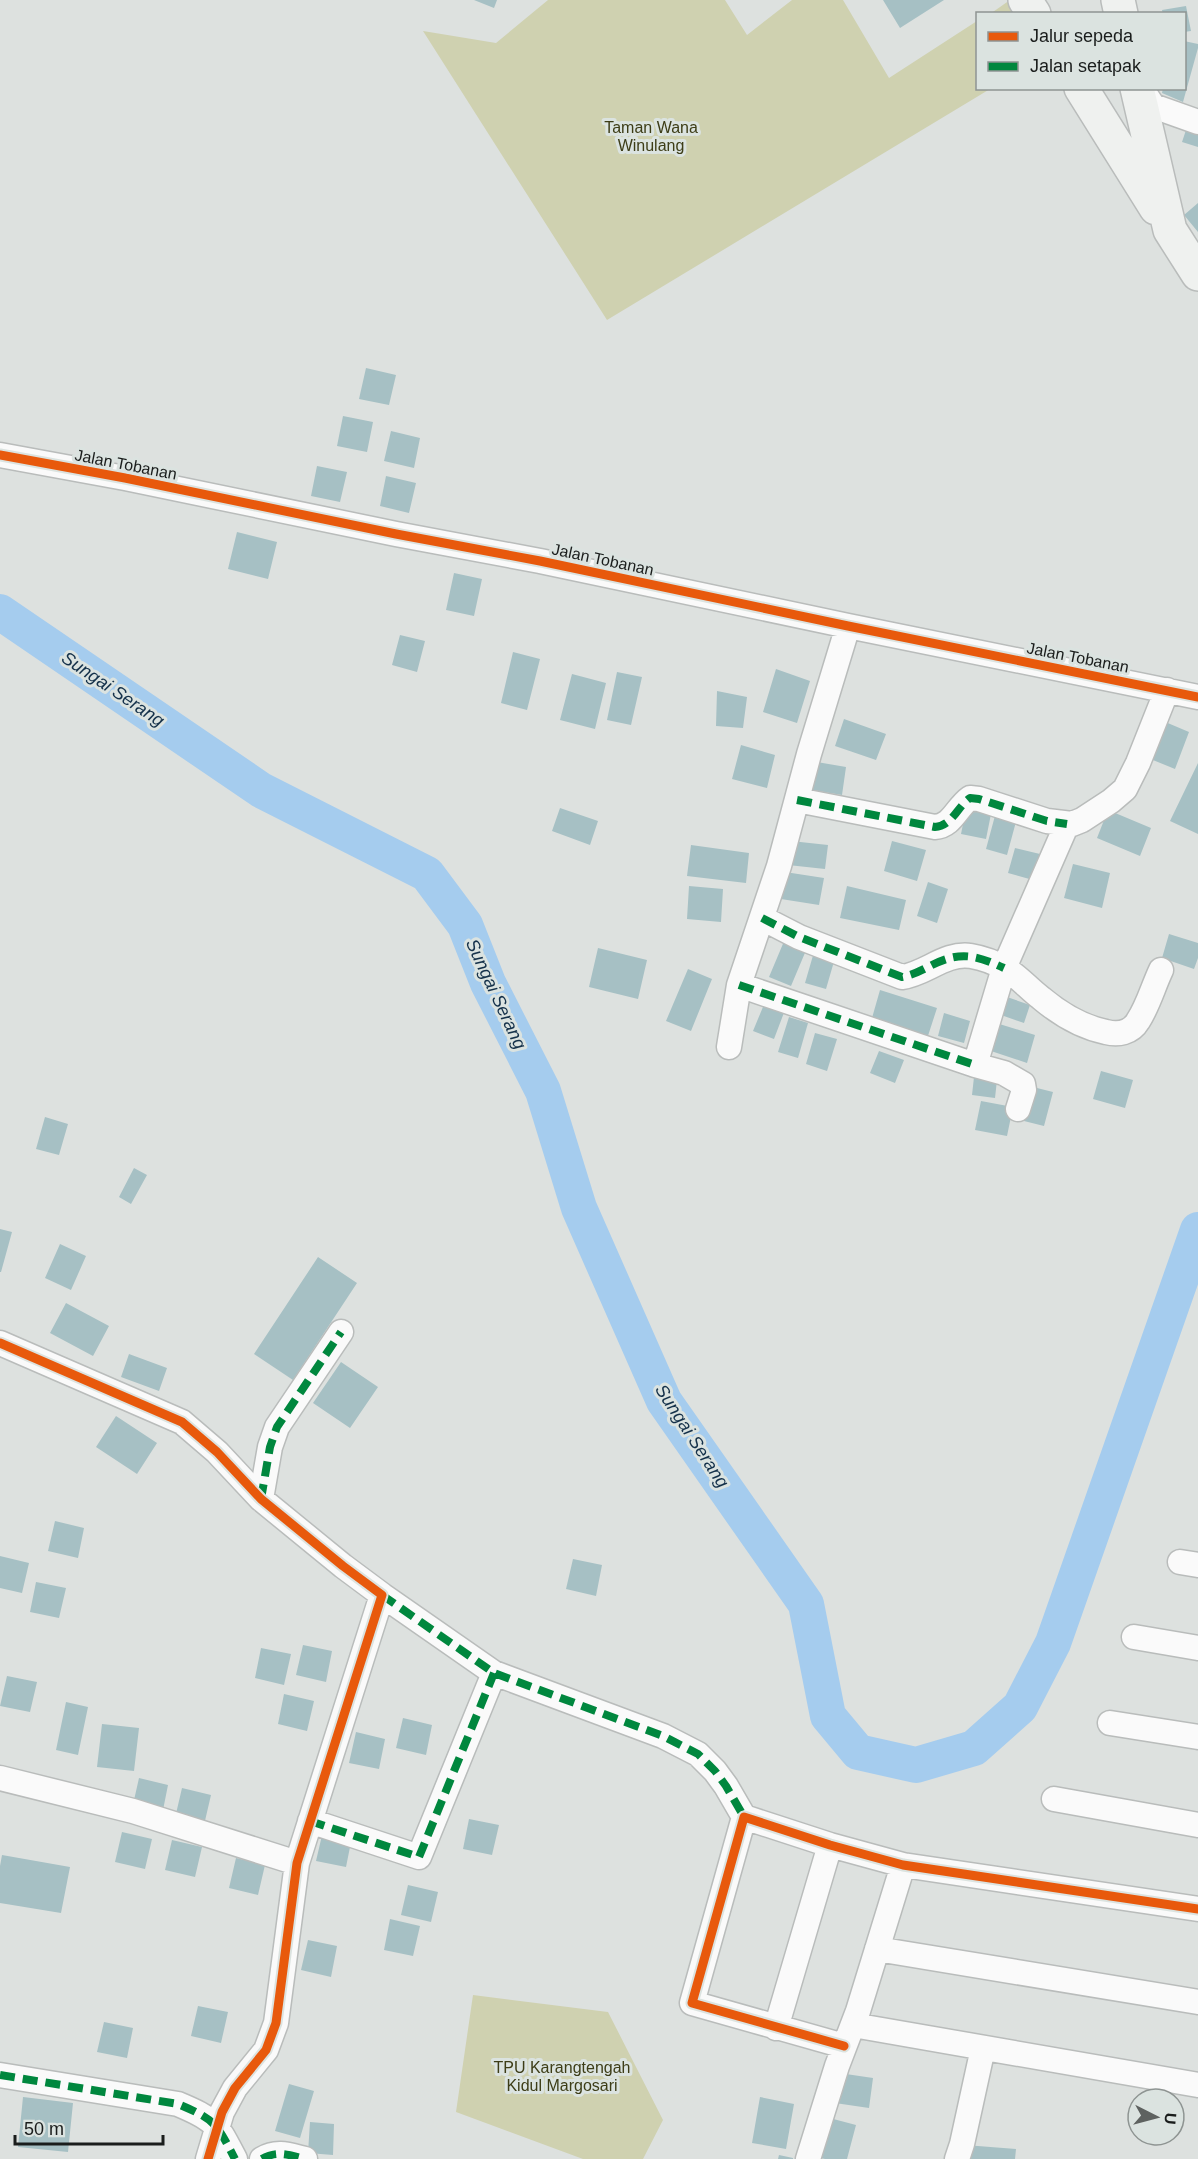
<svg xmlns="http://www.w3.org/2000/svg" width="1198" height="2159" font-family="Helvetica,sans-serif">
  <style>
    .green { fill: #cfd1b0 }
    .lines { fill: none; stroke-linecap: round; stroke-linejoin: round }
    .river { stroke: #a5ccee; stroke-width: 36 }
    .building { fill: #a6c0c4 }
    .street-casing { stroke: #b9bcbb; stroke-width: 27 }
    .secondary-casing { stroke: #b9bcbb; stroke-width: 36 }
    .street { stroke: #fafafa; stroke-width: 24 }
    .secondary { stroke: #eff1ef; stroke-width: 33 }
    .quiet { stroke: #00873e; stroke-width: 8; stroke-dasharray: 15 8; stroke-linecap: butt }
    .cycleway-casing { stroke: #dbe3e0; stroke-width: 13 }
    .cycleway { stroke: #e8590c; stroke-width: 9 }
    .labels { text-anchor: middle; stroke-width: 6; stroke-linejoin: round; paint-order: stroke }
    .park-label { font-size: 16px; fill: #3d3d17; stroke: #dbe3e0 }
    .street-label { font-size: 16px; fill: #1a1d1c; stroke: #dbe3e0 }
    .water-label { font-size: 18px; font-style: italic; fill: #14314a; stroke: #dbe3e0 }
  </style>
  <rect width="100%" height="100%" fill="#dde1df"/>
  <!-- green -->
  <path class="green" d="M548,0H725L747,35L792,0H843L889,78L977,21L978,88L990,89L607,320L423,31L496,43Z
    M1010,0L1019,14H990Z
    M473,1995L608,2012L663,2120L643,2159H583L456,2112Z"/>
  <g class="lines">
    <!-- river -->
    <path class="river" d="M0,612L261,790L427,874L465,925L488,983L543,1091L579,1208L664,1401L806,1604L828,1716L858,1752L916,1765L974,1748L1020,1707L1053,1643L1198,1230"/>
  </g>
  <!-- building -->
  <path class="building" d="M474,0H497L494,8Z
    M883,0H944L900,28Z
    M1186,6L1191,31L1184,32V14H1163L1162,10Z
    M1184,41L1198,44V48L1183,102L1162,93L1163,88H1184Z
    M1189,121L1198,124V147L1182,142Z
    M1198,203V232L1184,215Z
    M366,368L396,375L389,405L359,399Z
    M343,416L373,422L367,452L337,446Z
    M391,431L420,438L414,468L384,461Z
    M317,466L347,472L340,502L311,496Z
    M386,476L416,483L409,513L380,506Z
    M237,532L277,542L268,579L228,569Z
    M454,573L482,579L474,616L446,610Z
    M400,635L425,641L417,672L392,665Z
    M513,652L540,659L527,710L501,703Z
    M776,669L810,681L797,723L763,712Z
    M617,672L642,677L631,725L607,720Z
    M572,674L606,683L595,729L560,720Z
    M717,691L747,697L743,728L716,726Z
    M844,719L886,734L876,760L835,746Z
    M1163,721L1189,732L1175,769L1148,758Z
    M741,745L775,755L767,788L732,779Z
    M811,761L846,767L842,795L806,789Z
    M1198,763V834L1170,821Z
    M967,804L992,809L986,839L961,834Z
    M560,808L598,821L590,845L552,831Z
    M1108,810L1151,828L1140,856L1097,838Z
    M996,812L1017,818L1007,855L986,849Z
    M791,841L828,845L825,869L788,865Z
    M892,841L926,850L917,881L884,871Z
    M691,845L749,853L746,883L687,876Z
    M1015,848L1040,854L1033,880L1008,873Z
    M1073,864L1110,873L1102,908L1064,898Z
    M785,872L824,878L819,905L781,899Z
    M928,882L948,889L937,923L917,916Z
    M689,886L723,889L721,922L687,919Z
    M847,886L906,900L899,930L840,918Z
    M1169,934L1198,943V958L1194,969L1162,958Z
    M785,939L807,948L791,986L769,977Z
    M598,948L647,960L638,999L589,987Z
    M814,952L835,958L826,989L805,983Z
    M688,969L712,979L691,1031L666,1021Z
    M880,990L937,1008L926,1042L870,1025Z
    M1007,997L1030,1005L1024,1023L1001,1015Z
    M765,1002L785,1010L774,1039L753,1031Z
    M944,1013L970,1021L964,1043L938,1036Z
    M789,1017L808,1023L798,1058L778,1052Z
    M993,1022L1035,1035L1027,1063L985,1049Z
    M815,1033L837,1039L827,1071L806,1064Z
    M879,1051L904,1060L895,1083L870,1073Z
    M1101,1071L1133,1080L1125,1108L1093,1099Z
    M974,1077L997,1080L995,1098L972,1095Z
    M1025,1085L1053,1092L1044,1126L1016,1119Z
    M981,1101L1013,1107L1007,1136L975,1130Z
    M45,1117L68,1124L59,1155L36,1149Z
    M134,1168L147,1175L131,1204L119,1197Z
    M0,1229L12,1232L1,1272H0Z
    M60,1244L86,1256L71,1290L45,1278Z
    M318,1257L357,1283L293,1380L254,1354Z
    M66,1303L109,1326L93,1356L50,1333Z
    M129,1354L167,1368L159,1391L121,1377Z
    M341,1362L378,1387L350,1428L313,1403Z
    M116,1416L157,1443L137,1474L96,1447Z
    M55,1521L84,1528L78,1558L48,1551Z
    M0,1556L29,1563L22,1593L0,1588Z
    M573,1559L602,1565L596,1596L566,1589Z
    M36,1582L66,1588L59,1618L30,1612Z
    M303,1645L332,1651L326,1682L296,1675Z
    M261,1648L291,1654L284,1685L255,1678Z
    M7,1676L37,1682L30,1712L0,1706Z
    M284,1694L314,1701L307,1731L278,1724Z
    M66,1702L88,1707L78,1755L56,1750Z
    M403,1718L432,1725L426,1755L396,1748Z
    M102,1724L139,1728L134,1771L97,1767Z
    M356,1732L385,1739L379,1769L349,1763Z
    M139,1778L168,1785L162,1815L132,1809Z
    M182,1788L211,1795L204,1825L175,1818Z
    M469,1819L499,1825L492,1855L463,1849Z
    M323,1831L352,1837L346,1867L316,1861Z
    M122,1832L152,1839L145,1869L115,1862Z
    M172,1840L202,1847L195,1877L165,1870Z
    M2,1855L70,1867L61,1913L0,1903V1866Z
    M236,1858L265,1865L258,1895L229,1888Z
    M408,1885L438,1892L431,1922L401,1915Z
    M390,1919L420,1926L413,1956L384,1950Z
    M308,1940L337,1946L331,1977L301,1970Z
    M198,2006L228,2012L221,2043L191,2036Z
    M104,2022L133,2028L127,2058L97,2052Z
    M839,2073L873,2078L869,2108L835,2103Z
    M289,2084L314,2091L300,2138L275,2131Z
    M23,2097L73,2103L68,2152L18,2147Z
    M760,2097L794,2104L786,2149L752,2143Z
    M822,2116L856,2125L847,2159H825L812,2156Z
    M310,2122L334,2124L333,2155L308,2153Z
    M965,2145L1016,2149L1015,2159H964Z
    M779,2155L793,2158V2159H778Z"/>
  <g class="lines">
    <!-- street casing -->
    <g class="street-casing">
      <path id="street" d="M1141,88L1153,106L1198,122
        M0,455L125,478L396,534L540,561L848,626L1198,697
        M797,800L935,827C952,826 957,807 970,798L979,799L1047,821L1072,824L1082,820L1111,801L1125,789L1138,763L1167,690
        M762,918L799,937L902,977C926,974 945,952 971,956C983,958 996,963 1006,969C1019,977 1029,989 1041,998C1060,1014 1082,1027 1106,1032C1118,1035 1131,1033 1138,1021C1148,1006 1153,987 1161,970
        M739,985L975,1065
        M729,1047L739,985L779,866L809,754L848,626
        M1018,1109L1024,1090L1023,1084L1004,1073L975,1065L1004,968L1067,824
        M0,1343L182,1422L217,1452L261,1499L343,1566L382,1595L297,1863L276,2023L266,2050L235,2088L222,2112L208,2159
        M261,1499L270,1447L277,1427L341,1332
        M1180,1562L1198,1565
        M382,1595L494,1673L663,1736L698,1754L715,1771L726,1786L744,1817
        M1134,1637L1198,1648
        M1110,1723L1198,1737
        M0,1778L133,1811L297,1863
        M1054,1799L1198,1825
        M310,1821L419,1857L494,1673
        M877,1949L1198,2002
        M853,2025L1198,2085
        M776,2028L830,1845
        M844,2046L692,2003L744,1817L830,1845L903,1865L1198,1909
        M0,2075L178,2104C216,2120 216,2123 235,2159
        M262,2159C277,2150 289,2155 305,2159
        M808,2159L837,2066L858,2011L903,1865
        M957,2159L962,2144L983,2048"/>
    </g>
    <!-- secondary casing -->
    <g class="secondary-casing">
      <path id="secondary" d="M1025,0L1034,14
        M1118,0L1121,14
        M1081,88L1156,208
        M1137,88L1170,230L1198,274"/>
    </g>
    <!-- street -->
    <use href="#street" class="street"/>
    <!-- secondary -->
    <use href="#secondary" class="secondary"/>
    <!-- quiet -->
    <path class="quiet" d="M797,800L935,827C952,826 957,807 970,798L979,799L1047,821L1067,824
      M762,918L799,937L902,977C913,975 922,970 932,965C960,951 976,955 1004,968
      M739,985L975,1065
      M261,1499L270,1447L277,1427L341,1332
      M382,1595L494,1673L663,1736L698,1754L715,1771L726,1786L744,1817
      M310,1821L419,1857L494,1673
      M0,2075L178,2104C216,2120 216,2123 235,2159
      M262,2159C277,2150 289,2155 305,2159"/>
    <!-- cycleway casing -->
    <g class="cycleway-casing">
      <path id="cycleway" d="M0,455L125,478L396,534L540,561L848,626L1198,697
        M0,1343L182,1422L217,1452L261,1499L343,1566L382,1595L297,1863L276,2023L266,2050L235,2088L222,2112L208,2159
        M844,2046L692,2003L744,1817L830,1845L903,1865L1198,1909"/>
    </g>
    <!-- cycleway -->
    <use href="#cycleway" class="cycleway"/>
  </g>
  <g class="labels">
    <!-- park labels -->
    <g class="park-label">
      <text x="651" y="133">Taman Wana<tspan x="651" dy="18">Winulang</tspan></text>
      <text x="562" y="2073">TPU Karangtengah<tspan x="562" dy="18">Kidul Margosari</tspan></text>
    </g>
    <!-- street labels -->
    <g class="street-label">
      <text transform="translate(126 464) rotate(11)" y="6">Jalan Tobanan</text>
      <text transform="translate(603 559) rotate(12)" y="6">Jalan Tobanan</text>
      <text transform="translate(1078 657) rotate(11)" y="6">Jalan Tobanan</text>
    </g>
    <!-- water labels -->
    <g class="water-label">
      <text transform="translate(113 689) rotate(34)" y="6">Sungai Serang</text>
      <text transform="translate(496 994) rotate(65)" y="6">Sungai Serang</text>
      <text transform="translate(692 1436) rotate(57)" y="6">Sungai Serang</text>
    </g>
  </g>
  <!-- legend -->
  <rect x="976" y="12" width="210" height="78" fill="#dbe3e0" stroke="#8e9492" stroke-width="1.5"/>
  <rect x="988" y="32" width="30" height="9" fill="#e8590c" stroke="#8e9492" stroke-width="1.5"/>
  <text x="1030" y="42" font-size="18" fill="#1a1d1c">Jalur sepeda</text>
  <rect x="988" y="62" width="30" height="9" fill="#00873e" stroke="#8e9492" stroke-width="1.5"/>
  <text x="1030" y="72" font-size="18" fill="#1a1d1c">Jalan setapak</text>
  <!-- north arrow -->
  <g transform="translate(1156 2117) rotate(96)"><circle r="28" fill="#dbe3e0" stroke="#8e9492" stroke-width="1.5"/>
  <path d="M0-4.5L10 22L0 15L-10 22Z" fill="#5e6260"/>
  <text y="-9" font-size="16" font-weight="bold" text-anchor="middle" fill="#1a1d1c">U</text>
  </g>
  <!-- scale -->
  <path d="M15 2135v9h148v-9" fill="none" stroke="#1a1d1c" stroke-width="3"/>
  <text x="24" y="2135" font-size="18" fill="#1a1d1c" stroke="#dbe3e0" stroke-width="4.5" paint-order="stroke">50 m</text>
</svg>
